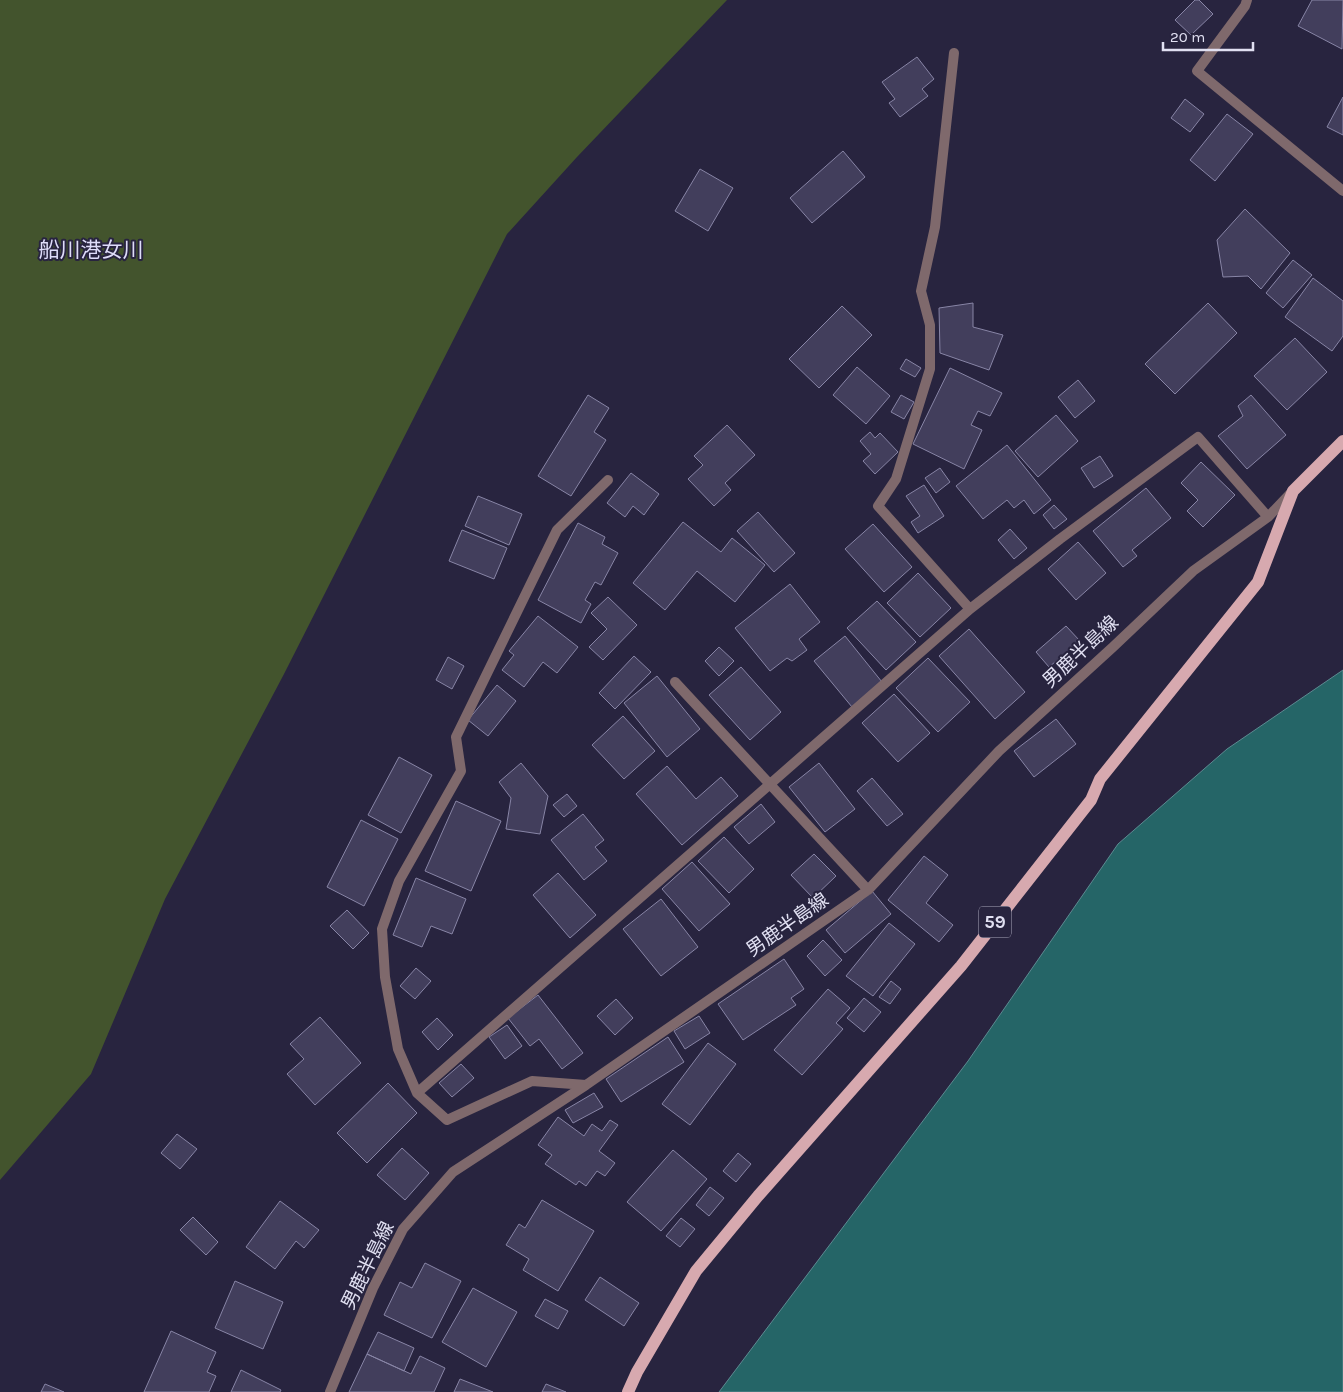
<svg xmlns="http://www.w3.org/2000/svg" width="1343" height="1392" font-family="Karla,'Noto Sans JP',sans-serif">
  <style>
    .forest { fill: #43542d }
    .water { fill: #256567; stroke: #5d8a91 }
    .building { fill: #423e5c; stroke: #8885a6 }
    .lines { fill: none; stroke-linecap: round; stroke-linejoin: round }
    .lane { stroke: #7f696c; stroke-width: 10 }
    .street { stroke: #7f696c; stroke-width: 10 }
    .primary { stroke: #d7a9af; stroke-width: 12 }
    .labels { text-anchor: middle; stroke-width: 4; stroke-linejoin: round; paint-order: stroke }
    .shield { fill: #28243f; stroke: #aaa8bc; stroke-width: 1 }
    .shield-label { font-size: 18px; font-weight: bold; fill: #e1e0f2 }
    .street-label { font-size: 19px; fill: #e1e0f2; stroke: #28243f }
    .quarter-label { font-size: 21px; fill: #dedcf9; stroke: #28243f }
  </style>
  <rect width="100%" height="100%" fill="#28243f"/>
  <!-- forest -->
  <path class="forest" d="M0,0H727L577,157L507,234L284,674L165,899L91,1074L0,1180Z"/>
  <!-- water -->
  <path class="water" d="M1343,670V1392H719L968,1061L1118,844L1227,749Z"/>
  <!-- building -->
  <path class="building" d="M1195,0H1199L1213,14L1191,35L1175,20Z
    M1312,0H1343L1342,49L1298,26Z
    M917,57L934,79L922,89L928,96L900,117L889,103L895,99L882,82Z
    M1343,97V135L1327,127Z
    M1185,99L1204,114L1190,132L1171,118Z
    M1227,114L1253,134L1215,181L1190,160Z
    M843,151L865,177L812,223L790,198Z
    M700,169L733,188L708,231L675,211Z
    M1245,209L1290,253L1261,289L1248,276L1223,277L1217,240Z
    M1293,260L1312,275L1283,308L1266,293Z
    M1313,278L1343,301V336L1332,351L1285,317Z
    M973,303V327L1003,335L989,370L940,353L939,308Z
    M1208,303L1237,333L1175,394L1145,364Z
    M842,306L872,335L819,388L789,359Z
    M1295,338L1327,372L1287,410L1254,376Z
    M906,359L921,368L915,377L900,369Z
    M857,367L890,396L866,424L833,395Z
    M950,368L1002,393L990,416L978,411L971,425L982,430L964,469L913,444Z
    M1078,380L1095,401L1075,418L1058,397Z
    M588,395L609,408L594,432L606,440L571,496L538,476Z
    M901,395L914,402L904,419L891,412Z
    M1251,395L1286,435L1247,469L1218,436L1243,416L1238,406Z
    M1056,415L1078,441L1038,477L1015,451Z
    M727,425L755,455L725,483L731,490L714,506L688,479L703,465L694,456Z
    M870,432L875,438L880,433L898,452L875,474L863,461L871,454L860,441Z
    M1007,445L1051,500L1034,514L1024,500L1014,508L1007,500L983,519L956,486Z
    M1100,456L1113,476L1094,488L1081,468Z
    M1201,462L1235,495L1203,527L1187,511L1198,500L1181,483Z
    M940,468L950,482L936,493L925,478Z
    M631,473L659,494L644,515L633,506L625,517L607,503Z
    M924,485L944,516L918,533L911,522L920,516L906,496Z
    M1146,488L1171,518L1132,550L1137,556L1123,567L1093,531Z
    M478,496L522,514L509,545L465,526Z
    M1054,505L1067,519L1054,529L1043,515Z
    M758,512L795,553L774,572L737,531Z
    M683,522L721,552L732,538L765,565L735,602L697,571L665,610L633,583Z
    M578,523L605,537L602,544L618,553L601,585L595,582L585,600L591,604L581,623L538,600Z
    M873,524L912,567L884,592L845,549Z
    M1010,529L1027,548L1014,559L998,540Z
    M462,530L507,548L494,579L449,561Z
    M1078,542L1106,573L1076,600L1048,569Z
    M918,573L951,608L920,637L887,603Z
    M790,584L820,622L799,639L807,650L792,661L787,658L770,671L735,628Z
    M608,597L637,625L603,660L589,647L607,629L591,613Z
    M877,601L916,642L886,670L847,628Z
    M538,616L578,647L557,673L543,662L524,687L502,670L514,655L509,651Z
    M1066,626L1080,641L1049,667L1036,652Z
    M969,629L1025,692L995,719L939,656Z
    M845,636L882,682L852,707L814,661Z
    M719,647L734,661L719,676L705,661Z
    M634,656L651,672L615,709L599,693Z
    M448,657L464,666L452,689L436,680Z
    M928,658L970,702L938,732L896,688Z
    M741,667L781,712L750,740L709,695Z
    M657,676L700,729L667,757L624,703Z
    M497,685L516,701L488,736L468,720Z
    M894,694L930,733L898,762L862,723Z
    M623,716L655,751L624,779L592,745Z
    M1056,719L1076,744L1034,777L1014,751Z
    M399,757L432,775L401,833L368,815Z
    M521,763L548,796L540,834L506,829L511,798L499,782Z
    M819,763L855,809L825,832L789,787Z
    M667,766L696,799L721,777L738,796L682,845L636,794Z
    M872,778L903,814L887,826L857,791Z
    M567,794L577,806L564,817L553,805Z
    M456,801L501,821L471,891L425,871Z
    M761,804L775,822L749,844L734,827Z
    M583,814L604,840L595,847L607,861L584,880L551,840Z
    M361,820L398,839L364,906L327,887Z
    M724,837L754,869L729,893L698,861Z
    M814,854L836,876L813,898L791,875Z
    M924,856L948,875L926,903L953,925L939,942L888,900Z
    M692,862L730,904L699,931L662,889Z
    M558,873L596,915L570,938L533,895Z
    M416,878L466,899L452,934L431,926L422,947L393,935Z
    M872,891L891,914L845,953L826,930Z
    M661,899L698,947L661,976L623,929Z
    M347,910L369,933L353,949L330,926Z
    M889,923L915,944L873,996L846,976Z
    M823,940L842,960L825,976L807,956Z
    M784,959L804,989L791,998L796,1005L743,1040L718,1004Z
    M416,968L431,981L415,999L400,986Z
    M891,981L901,989L890,1004L879,997Z
    M828,989L850,1008L836,1023L843,1029L802,1075L774,1050Z
    M538,995L583,1053L562,1069L539,1039L530,1046L508,1018Z
    M864,998L881,1012L864,1032L847,1018Z
    M616,999L633,1018L615,1035L597,1016Z
    M699,1016L710,1033L685,1049L674,1031Z
    M320,1017L361,1063L315,1105L287,1074L304,1059L290,1044Z
    M437,1018L453,1035L438,1050L422,1032Z
    M507,1025L522,1046L505,1059L489,1037Z
    M668,1037L684,1062L621,1102L606,1079Z
    M708,1043L736,1064L690,1125L662,1104Z
    M461,1064L474,1078L452,1097L439,1083Z
    M388,1083L417,1113L367,1163L337,1133Z
    M594,1093L603,1107L573,1123L565,1110Z
    M558,1117L584,1136L592,1124L602,1131L610,1120L618,1125L599,1151L615,1163L605,1176L597,1171L586,1186L579,1181L576,1185L545,1164L552,1155L538,1145Z
    M177,1134L197,1149L180,1169L161,1153Z
    M402,1148L429,1173L405,1200L377,1175Z
    M673,1150L707,1179L661,1231L627,1202Z
    M738,1153L751,1164L736,1182L723,1171Z
    M710,1187L724,1198L709,1216L696,1205Z
    M542,1200L594,1231L558,1291L523,1270L529,1259L506,1245L519,1224L525,1228Z
    M280,1201L319,1230L304,1248L296,1241L275,1269L246,1247Z
    M193,1217L218,1242L206,1255L180,1230Z
    M681,1218L695,1229L680,1247L666,1236Z
    M425,1263L461,1281L432,1338L384,1315L400,1282L412,1288Z
    M600,1277L639,1303L624,1326L585,1300Z
    M235,1281L283,1302L263,1349L215,1328Z
    M473,1288L517,1312L486,1367L442,1342Z
    M545,1299L568,1311L558,1329L535,1316Z
    M171,1331L216,1352L207,1372L216,1376L209,1392H144Z
    M378,1332L414,1348L404,1371L367,1354Z
    M367,1354L411,1374L420,1356L445,1368L434,1392H349Z
    M241,1370L281,1390L280,1392H231Z
    M460,1379L493,1392H454Z
    M45,1384L64,1392H41Z
    M546,1384L566,1392H542Z"/>
  <g class="lines">
    <!-- lane -->
    <path class="lane" d="M1247,0L1245,6L1197,71L1343,191"/>
    <!-- street -->
    <path class="street" d="M954,53L935,227L921,291L930,325V369L896,479L878,506L970,609L1060,539L1198,437L1268,517
      M675,682L868,890
      M586,1085L532,1081L447,1120L417,1093L398,1049L385,977L382,929L399,881L461,771L456,737L557,530L608,480
      M417,1093L970,609
      M330,1392L373,1288L403,1229L453,1172L586,1085L868,890L999,751L1113,647L1193,571L1268,517L1290,494"/>
    <!-- primary -->
    <path class="primary" d="M628,1392L637,1372L696,1271L758,1196L961,966L1091,800L1100,779L1258,582L1293,491L1343,441"/>
  </g>
  <g class="labels">
    <!-- shield labels -->
    <rect class="shield" x="979" y="906.5" width="32" height="31" rx="4"/>
    <g class="shield-label">
      <text x="995" y="928">59</text>
    </g>
    <!-- street labels -->
    <g class="street-label">
      <text transform="translate(1080 651) rotate(-43)" y="7">男鹿半島線</text>
      <text transform="translate(787 924) rotate(-35)" y="7">男鹿半島線</text>
      <text transform="translate(367 1265) rotate(-64)" y="7">男鹿半島線</text>
    </g>
    <!-- quarter labels -->
    <g class="quarter-label">
      <text x="91" y="257">船川港女川</text>
    </g>
  </g>
  <!-- scale -->
  <path d="M1163 42v8h90v-8" fill="none" stroke="#e1e0f2" stroke-width="2.5"/>
  <text x="1170" y="42" font-size="15" fill="#e1e0f2" stroke="#28243f" stroke-width="4" paint-order="stroke">20 m</text>
</svg>
